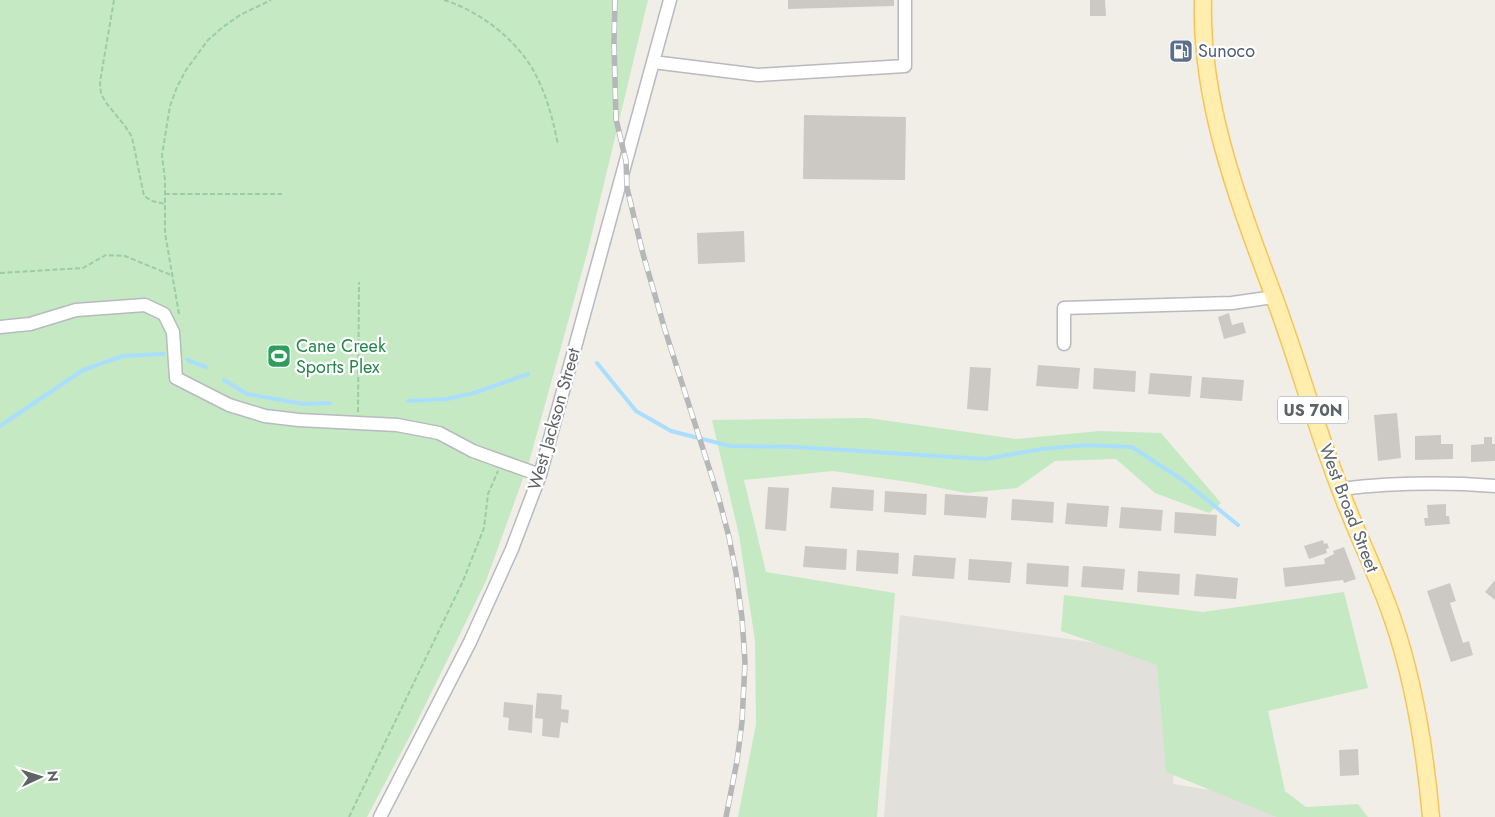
<svg xmlns="http://www.w3.org/2000/svg" width="1495" height="817" font-family="Jost,sans-serif">
  <style>
    .industrial { fill: #e2e0db }
    .green { fill: #c5e9c3 }
    .lines { fill: none; stroke-linecap: round; stroke-linejoin: round }
    .stream { stroke: #a9deff; stroke-width: 4 }
    .building { fill: #ccc9c4 }
    .minor-casing { stroke: #b7babe; stroke-width: 15 }
    .major-casing { stroke: #f8c45a; stroke-width: 19 }
    .path { stroke: #9ccba7; stroke-width: 2; stroke-dasharray: 5 2.5; stroke-linecap: butt }
    .minor { stroke: #fff; stroke-width: 12 }
    .major { stroke: #ffeeae; stroke-width: 16 }
    .rail-casing { stroke: #b6b7b8; stroke-width: 5.5 }
    .rail { stroke: #fff; stroke-width: 4; stroke-dasharray: 11; stroke-linecap: butt }
    .labels { text-anchor: middle; stroke-width: 4.5; stroke-linejoin: round; paint-order: stroke }
    .shield { fill: #fff; stroke: #8e9295; stroke-width: 1 }
    .shield-label { font-size: 16px; font-weight: bold; fill: #5e6368 }
    .service-label { font-size: 18px; fill: #4e5e75; stroke: #fff; text-anchor: start }
    .leisure-label { font-size: 18px; fill: #27864d; stroke: #fff; text-anchor: start }
    .street-label { font-size: 18px; fill: #5e6368; stroke: #fff }
  </style>
  <rect width="100%" height="100%" fill="#f1eee7"/>
  <!-- industrial -->
  <path class="industrial" d="M900,615L1182,655L1173,784L1290,803L1291,817H884Z"/>
  <!-- green -->
  <path class="green" d="M0,0H648L588,250L529,462L486,581L412,732L367,817H0Z
    M868,418L1016,439L1099,431L1161,433L1221,503L1209,513L1155,493L1116,459L1055,461L1017,488L966,493L915,483L833,471L744,480L766,572L895,593L877,817H738L756,724L755,641L739,535L712,420Z
    M1344,592L1368,688L1268,711L1285,791L1306,807L1358,804L1368,817H1277L1166,772L1157,665L1061,631L1064,595L1203,612Z"/>
  <g class="lines">
    <!-- stream -->
    <path class="stream" d="M187,360L206,367
      M597,363L636,411L671,431L730,446L795,447L985,459L1042,449L1087,445L1132,447L1184,481L1238,525
      M224,380L247,394L304,404L330,403
      M408,401L447,399L474,393L528,374
      M0,426L83,370L123,356L164,354"/>
  </g>
  <!-- building -->
  <path class="building" d="M788,0H894V6L788,9Z
    M1090,0H1105L1106,16H1090Z
    M804,115L906,117L905,180L803,179Z
    M744,231L745,262L698,264L697,233Z
    M1229,313L1232,325L1243,322L1246,333L1224,339L1218,317Z
    M1038,365L1080,368L1078,389L1036,386Z
    M970,367L991,368L988,411L967,409Z
    M1094,368L1136,371L1135,392L1093,389Z
    M1150,373L1192,376L1190,397L1148,394Z
    M1202,377L1244,380L1242,401L1200,398Z
    M1397,413L1401,458L1378,461L1374,415Z
    M1441,435V444H1453V459L1415,460V436Z
    M1484,437H1492V444H1495V461L1471,462V445L1484,444Z
    M768,487L789,488L786,531L765,529Z
    M832,487L874,490L873,511L830,508Z
    M885,491L927,494L926,515L884,512Z
    M945,494L988,497L986,518L944,515Z
    M1012,499L1054,502L1053,523L1011,520Z
    M1067,503L1109,506L1107,527L1065,524Z
    M1446,504V516H1449L1450,524L1425,526L1424,518H1428L1427,505Z
    M1121,507L1163,510L1161,531L1119,528Z
    M1175,512L1217,515L1216,536L1174,533Z
    M1323,540L1324,544L1327,543L1329,548L1326,549L1327,553L1309,559L1304,546Z
    M805,546L847,549L846,570L803,567Z
    M1344,547L1356,579L1344,583L1343,580L1285,587L1283,568L1325,564L1324,559L1334,554L1333,551Z
    M857,550L899,553L898,574L856,571Z
    M914,555L956,558L954,579L912,576Z
    M969,559L1012,562L1010,583L968,580Z
    M1027,563L1069,566L1068,587L1026,584Z
    M1083,566L1125,569L1123,590L1081,587Z
    M1138,571L1180,574L1179,595L1137,592Z
    M1196,574L1238,578L1236,599L1194,596Z
    M1495,580V600L1485,592Z
    M1450,583L1456,601L1450,603L1463,643L1469,641L1473,655L1451,662L1427,591Z
    M537,693L562,695L561,709L569,710L568,723L561,722L559,738L542,736L543,719L535,718Z
    M504,702L533,705L532,733L508,730L509,718L503,717Z
    M1358,749L1359,775L1340,776L1339,750Z"/>
  <g class="lines">
    <!-- minor casing -->
    <g class="minor-casing">
      <path id="minor" d="M653,62L758,75L905,66V0
        M0,327L30,324L76,310L145,305L164,314L173,332L176,378L229,405L265,416L299,420L397,425L439,433L473,451L540,475
        M1064,344V308L1232,303L1274,297
        M1340,489C1391,483 1443,482 1495,486
        M380,817L470,642L512,549L540,475L670,0"/>
    </g>
    <!-- major casing -->
    <g class="major-casing">
      <path id="major" d="M1203,0C1200,102 1238,200 1273,294C1297,358 1315,425 1340,489C1356,533 1378,575 1393,620C1415,684 1425,750 1431,817"/>
    </g>
    <!-- path -->
    <path class="path" d="M114,0L100,82L101,94L107,104L125,126L132,137L144,196L152,201L165,204
      M444,0C479,11 513,37 532,68C546,92 553,119 558,145
      M165,194H282
      M0,273L83,268L106,255L125,256L171,275
      M179,314L165,233V180L162,155L170,106L177,87L186,70L208,40L223,27L240,15L271,0
      M358,412L359,282
      M349,817L463,581L484,528L488,494L498,471"/>
    <!-- minor -->
    <use href="#minor" class="minor"/>
    <!-- major -->
    <use href="#major" class="major"/>
    <!-- rail casing -->
    <g class="rail-casing">
      <path id="rail" d="M615,0L614,42L616,119L626,161L627,188L643,254L665,330L719,499L729,537L736,573L742,618L745,662L742,722L737,761L726,817"/>
    </g>
    <!-- rail -->
    <use href="#rail" class="rail"/>
  </g>
  <!-- icons -->
  <defs>
    <g id="fuel-square" transform="scale(1.25)"><rect x="-9" y="-9" width="18" height="18" rx="4" fill="#5c6f8a" stroke="#fff"/><path d="M-5.5-6h7V0h2V4h1.3V-2.5L3-4.5l.8-.8L6-3V5H2.5V1h-1V6h-7ZM-4.2-4.7v3.2H.2V-4.7Z" fill="#fff"/></g>
    <g id="stadium-square" transform="scale(1.25)"><rect x="-9" y="-9" width="18" height="18" rx="4" fill="#2e9e5b" stroke="#fff"/><path d="M0-5a6.5 5 0 1 0 0 10a6.5 5 0 1 0 0-10ZM-3.5-1.8h7v3.6h-7Z" fill="#fff"/></g>
  </defs>
  <g fill-rule="evenodd">
    <use href="#fuel-square" x="1181" y="51"/>
    <use href="#stadium-square" x="279" y="356"/>
  </g>
  <g class="labels">
    <!-- shield labels -->
    <rect class="shield" x="1278" y="396.5" width="70" height="27" rx="4"/>
    <g class="shield-label">
      <text x="1313" y="416">US 70N</text>
    </g>
    <!-- service labels -->
    <g class="service-label">
      <text x="1198" y="57">Sunoco</text>
    </g>
    <!-- leisure labels -->
    <g class="leisure-label">
      <text x="296" y="352">Cane Creek<tspan x="296" dy="21">Sports Plex</tspan></text>
    </g>
    <!-- street labels -->
    <g class="street-label">
      <text transform="translate(554 419) rotate(-74)" y="6">West Jackson Street</text>
      <text transform="translate(1349 508) rotate(69)" y="6">West Broad Street</text>
    </g>
  </g>
  <!-- north arrow -->
  <g transform="translate(40 777) rotate(86)" stroke="#ffffff" stroke-width="4" paint-order="stroke">
  <path d="M0-4L9 19L0 12L-9 19Z" fill="#5e6368"/>
  <text y="-8" font-size="14" font-weight="bold" text-anchor="middle" fill="#5e6368">N</text>
  </g>
</svg>
